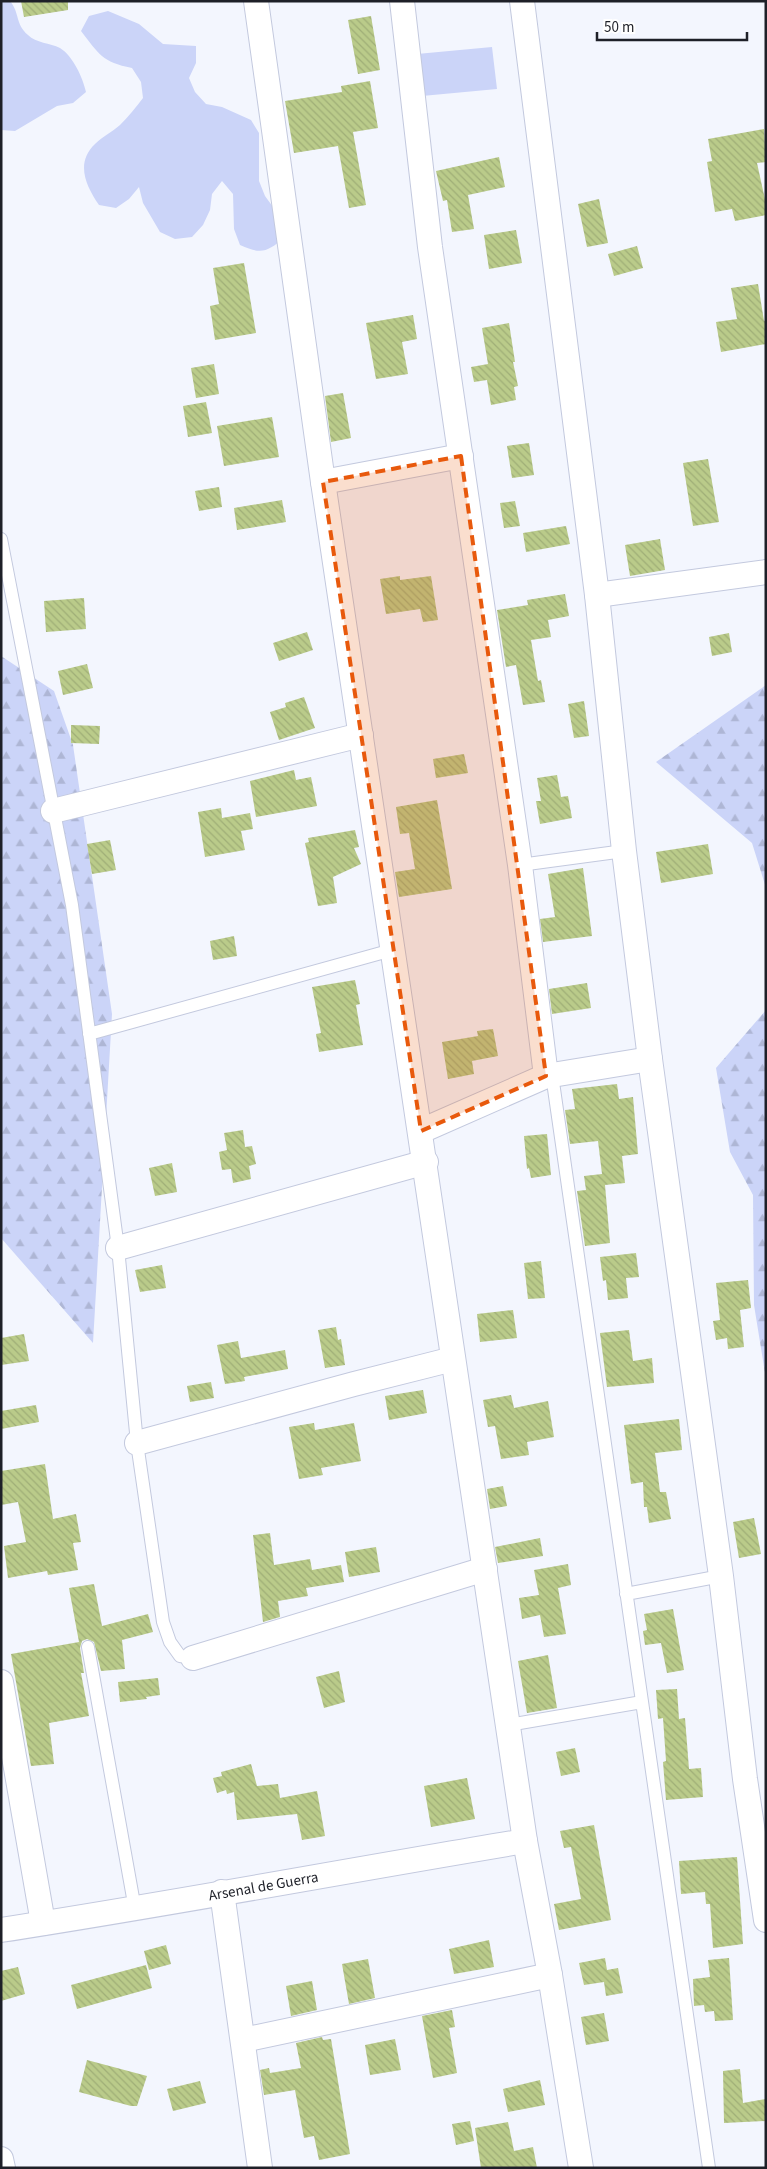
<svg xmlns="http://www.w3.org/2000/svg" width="767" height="2169" font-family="'Source Sans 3',sans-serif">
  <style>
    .grass { fill: #cbd4f8 }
    .forest { fill: url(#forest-firs) }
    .building { fill: url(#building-back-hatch) }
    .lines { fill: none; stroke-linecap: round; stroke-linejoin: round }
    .service-casing { stroke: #c3c9de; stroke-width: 14 }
    .minor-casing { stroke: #c3c9de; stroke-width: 26 }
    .service { stroke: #fff; stroke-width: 12 }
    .minor { stroke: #fff; stroke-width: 24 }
    .marked { fill: #e8590c; fill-opacity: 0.2; stroke: #e8590c; stroke-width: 4; stroke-dasharray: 10 6; stroke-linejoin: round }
    .labels { text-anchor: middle; stroke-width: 4; stroke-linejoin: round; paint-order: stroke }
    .street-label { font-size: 15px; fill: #1e2028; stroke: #fff }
  </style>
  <defs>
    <pattern id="forest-firs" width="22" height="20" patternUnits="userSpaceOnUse" patternTransform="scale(1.25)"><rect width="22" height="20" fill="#cbd4f8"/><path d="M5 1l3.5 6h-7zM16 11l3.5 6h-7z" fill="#aeb6d5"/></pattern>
    <pattern id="building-back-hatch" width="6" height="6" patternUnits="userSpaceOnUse" patternTransform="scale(1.25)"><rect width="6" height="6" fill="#bacb8a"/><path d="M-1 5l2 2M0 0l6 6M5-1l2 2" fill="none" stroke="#9fae77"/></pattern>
  </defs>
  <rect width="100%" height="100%" fill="#f3f6fe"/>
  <!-- grass -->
  <path class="grass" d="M1,1H10C20,13 15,24 28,35C36,43 50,43 60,48C73,56 83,78 86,92L73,103L57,106L15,131L1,130Z
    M108,11L139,24L163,44L196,46V63L189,78L195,92L206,104L222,107L251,120L259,133V181L265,196L284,222L285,237C267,252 262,255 240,245L234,229L233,194L222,181L212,194L210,210L203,225L192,237L175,239L160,232L143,203L139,187L129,199L116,208L99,205C86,186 75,163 95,144C102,137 112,132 120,125C128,117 136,107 143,98L141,82L132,68C102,62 99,54 81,31L89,16Z
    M492,47L497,89L422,96L417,54Z"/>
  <!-- forest -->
  <path class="forest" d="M1,656L54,691L73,745L112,1014L93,1343L1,1238Z
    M766,685V888L752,843L656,762Z
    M766,1010V1379L754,1305L753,1195L730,1152L716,1068Z"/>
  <!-- building -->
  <path class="building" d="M21,1H68V10L24,17Z
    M371,16L380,70L358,74L348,20Z
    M370,81L378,128L353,132L366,205L349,208L338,146L294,153L285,101L342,92L341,86Z
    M764,129L766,162L757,163L766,204V215L735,221L732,209L715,212L707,162L712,161L708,139Z
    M499,157L505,187L468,195L474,229L452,232L447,200L443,201L436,171Z
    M599,199L608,243L587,247L578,204Z
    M516,230L522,263L489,269L484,235Z
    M637,246L643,268L614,276L608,254Z
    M244,263L256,333L215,340L210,306L219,304L213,268Z
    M758,284L764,321L766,320V344L721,352L716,322L737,319L731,288Z
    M413,315L417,339L402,342L408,374L376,379L366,323Z
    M509,323L515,362H513L518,386L514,387L516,400L491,405L487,380L474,382L471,367L488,364L482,328Z
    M214,364L219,394L196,398L191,368Z
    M343,393L351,438L331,442L325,396Z
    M206,402L212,433L188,437L183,406Z
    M272,417L279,457L224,466L217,426Z
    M529,443L534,475L512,478L507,446Z
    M708,459L719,522L693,526L683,463Z
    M219,487L222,507L199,511L195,491Z
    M282,500L286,522L237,530L234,508Z
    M515,501L520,526L504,528L500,503Z
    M566,526L570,544L526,552L523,533Z
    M660,539L665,570L630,576L625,545Z
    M400,576V580L431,576L438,620L423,622L420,609L386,614L380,579Z
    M565,594L569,616L548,620L551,637L531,640L538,681L541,680L545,702L523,705L516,665L506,667L497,610L528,605L527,600Z
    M84,598L86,629L46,632L44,601Z
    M307,632L313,650L279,661L273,643Z
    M729,633L732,652L712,656L709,637Z
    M87,664L93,688L63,695L58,671Z
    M304,697L315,728L279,740L270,712L286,707L285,703Z
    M584,701L589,736L574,738L568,704Z
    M71,725L100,726L99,744L71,743Z
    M464,754L468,773L436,778L433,759Z
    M294,770L296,780L311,777L317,806L256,817L250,781Z
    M557,775L561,797L568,796L572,818L540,824L536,801H541L537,778Z
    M437,800L452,889L399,897L395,872L415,869L409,833L400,834L396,807Z
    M221,808L222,818L250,813L253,829L241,831L245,850L205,857L198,812Z
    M355,830L359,847L354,848L361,864L333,877L337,903L318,906L305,843L309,842L308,838Z
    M110,840L116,870L92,874L87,844Z
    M708,844L713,874L661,883L656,852Z
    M583,868L592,936L543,942L540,919L555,917L548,874Z
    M234,936L237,956L213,960L210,941Z
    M355,980L360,1004L356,1005L363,1045L319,1052L316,1034L321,1033L312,987Z
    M587,983L591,1008L552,1014L549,989Z
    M493,1029L498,1056L472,1061L474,1074L448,1079L442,1042L478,1036L477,1031Z
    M617,1084L619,1099L633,1097L638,1154L622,1156L625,1183L605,1185L610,1243L585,1246L577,1191L586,1190L584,1176L602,1174L598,1141L570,1144L565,1110L575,1109L572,1089Z
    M243,1130L245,1147L252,1146L256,1164L249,1166L251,1179L233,1183L231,1169L222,1170L219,1152L227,1150L224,1133Z
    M547,1134L551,1175L531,1178L529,1168L527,1169L524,1136Z
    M172,1163L177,1192L155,1196L149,1168Z
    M636,1253L639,1277L626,1278L628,1298L608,1300L606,1280L603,1281L600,1257Z
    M541,1261L545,1298L528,1299L524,1263Z
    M162,1265L166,1288L140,1292L135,1270Z
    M748,1280L751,1308L740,1310L744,1347L728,1349L727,1338L716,1340L713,1321L720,1320L716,1283Z
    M513,1310L517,1338L480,1342L477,1314Z
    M336,1327L338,1340L341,1339L345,1365L325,1368L318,1330Z
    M629,1330L633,1361L652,1358L654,1383L607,1387L600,1333Z
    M24,1334L29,1361L1,1365V1338Z
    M238,1341L241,1358L285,1350L288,1369L244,1377L245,1381L225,1384L217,1345Z
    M211,1382L214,1398L190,1402L187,1386Z
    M423,1390L427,1413L389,1420L385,1396Z
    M511,1395L514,1408L548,1401L554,1437L527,1442L529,1455L501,1459L495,1426L488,1427L483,1400Z
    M36,1405L39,1422L1,1429V1411Z
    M679,1419L682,1450L655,1453L660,1492H666L671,1519L649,1523L647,1507H644L643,1482L631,1484L624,1425Z
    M314,1423L315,1430L354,1423L361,1461L321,1468L323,1475L299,1479L289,1427Z
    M45,1464L53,1519L76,1514L81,1542L73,1543L78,1570L48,1575L47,1571L8,1578L4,1546L26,1542L18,1502L1,1505V1471Z
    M503,1486L507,1506L490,1509L487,1489Z
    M754,1518L761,1554L739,1558L733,1522Z
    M270,1533L274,1565L310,1559L312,1570L341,1565L344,1582L306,1588L308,1596L278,1601L280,1617L263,1622L253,1535Z
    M540,1538L543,1556L498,1563L495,1547Z
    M376,1547L380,1572L349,1577L345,1552Z
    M568,1564L571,1585L558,1588L566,1634L544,1637L540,1615L522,1619L519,1598L539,1595L534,1570Z
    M94,1584L102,1626L148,1614L153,1632L122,1640L125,1669L101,1671L94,1642L87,1639L82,1641L80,1648L84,1673H81L89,1716L49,1723L54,1764L31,1766L11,1654L79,1642L69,1588Z
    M673,1609L684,1670L667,1673L661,1643L645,1645L643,1631L647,1630L644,1614Z
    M548,1655L557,1708L527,1713L518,1661Z
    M339,1671L345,1702L324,1708L316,1677Z
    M158,1678L160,1695L146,1697L147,1699L120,1702L118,1682Z
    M677,1689L679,1719L685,1718L689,1769L701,1768L703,1797L666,1800L663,1762L666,1761L663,1718L658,1719L656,1690Z
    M575,1748L580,1772L561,1776L556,1752Z
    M251,1764L257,1786L278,1784L280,1798L317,1791L325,1836L302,1840L297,1814L237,1820L234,1792L227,1794L226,1790L217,1793L213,1778L222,1776L221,1772Z
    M467,1778L475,1819L431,1827L424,1786Z
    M594,1825L611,1920L559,1930L554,1904L581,1899L571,1847L564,1848L560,1831Z
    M737,1857L743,1944L713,1948L710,1904H706L705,1892L681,1894L679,1861Z
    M489,1940L494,1967L454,1974L449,1949Z
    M166,1945L171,1964L149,1970L144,1951Z
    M605,1958L607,1970L618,1968L623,1993L606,1996L604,1982L584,1985L579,1963Z
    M729,1958L733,2020L715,2021L714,2011L705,2012L704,2005L694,2006L693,1979L710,1977L708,1960Z
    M368,1959L375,1998L349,2004L342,1964Z
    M146,1965L152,1988L77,2009L71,1985Z
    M18,1967L25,1994L1,2001V1971Z
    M312,1981L317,2010L291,2016L286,1986Z
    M452,2010L455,2027L449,2028L457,2073L433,2078L422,2016Z
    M604,2013L609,2041L586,2045L581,2017Z
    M322,2037L323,2040L331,2039L350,2154L319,2160L314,2136L304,2138L295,2090L264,2095L260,2070L269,2068L270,2073L301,2068L296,2043Z
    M395,2039L401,2070L370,2075L365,2045Z
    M87,2060L147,2076L137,2106H131L79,2092Z
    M740,2069L743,2103L766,2099V2121L724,2123L723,2071Z
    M540,2080L545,2105L508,2112L503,2089Z
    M200,2081L206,2103L173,2111L167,2089Z
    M470,2121L474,2141L456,2145L452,2124Z
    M508,2122L514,2151L533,2147L537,2168H481L475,2128Z"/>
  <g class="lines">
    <!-- service casing -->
    <g class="service-casing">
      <path id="service" d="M1,539L72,905L118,1248L137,1443L163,1622L170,1642L180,1656L193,1658
        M520,865L624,851
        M89,1034L392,950
        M552,1075L709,2168
        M626,1594L721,1576
        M88,1647L135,1909
        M508,1725L642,1702"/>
    </g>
    <!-- minor casing -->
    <g class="minor-casing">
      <g id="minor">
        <path d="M256,1L323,482L525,1841L550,1975L581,2168"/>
        <path d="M402,1L430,247L520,865L546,1076"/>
        <path d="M522,1L597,595L624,851L650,1059L721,1576L745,1779L766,1920"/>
        <path d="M323,482L461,456"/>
        <path d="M597,595L766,572"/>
        <path d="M53,811L361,735"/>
        <path d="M421,1131L546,1076L650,1059"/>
        <path d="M118,1248L426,1162"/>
        <path d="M137,1443L354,1384L453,1359"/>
        <path d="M193,1658L485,1569"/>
        <path d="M1,1682L43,1923"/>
        <path d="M222,1892L260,2168"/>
        <path id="s1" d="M1,1930C176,1903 350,1870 525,1841"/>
        <path d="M243,2040L550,1975"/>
        <path d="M1,2159L3,2168"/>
      </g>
    </g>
    <!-- service -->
    <use href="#service" class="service"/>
    <!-- minor -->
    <use href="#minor" class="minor"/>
  </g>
  <!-- marked area -->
  <path class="marked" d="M461,456L546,1076L421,1131L323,482Z"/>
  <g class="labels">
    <!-- street labels -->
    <g class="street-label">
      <text dy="5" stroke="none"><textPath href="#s1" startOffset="266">Arsenal de Guerra</textPath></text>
    </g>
  </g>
  <!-- border -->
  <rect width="767" height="2169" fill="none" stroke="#1e2028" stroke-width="5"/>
  <!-- scale -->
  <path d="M597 32v8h150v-8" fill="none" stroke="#1e2028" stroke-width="2.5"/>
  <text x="604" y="32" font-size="15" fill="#1e2028" stroke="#ffffff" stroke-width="4" paint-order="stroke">50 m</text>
</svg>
